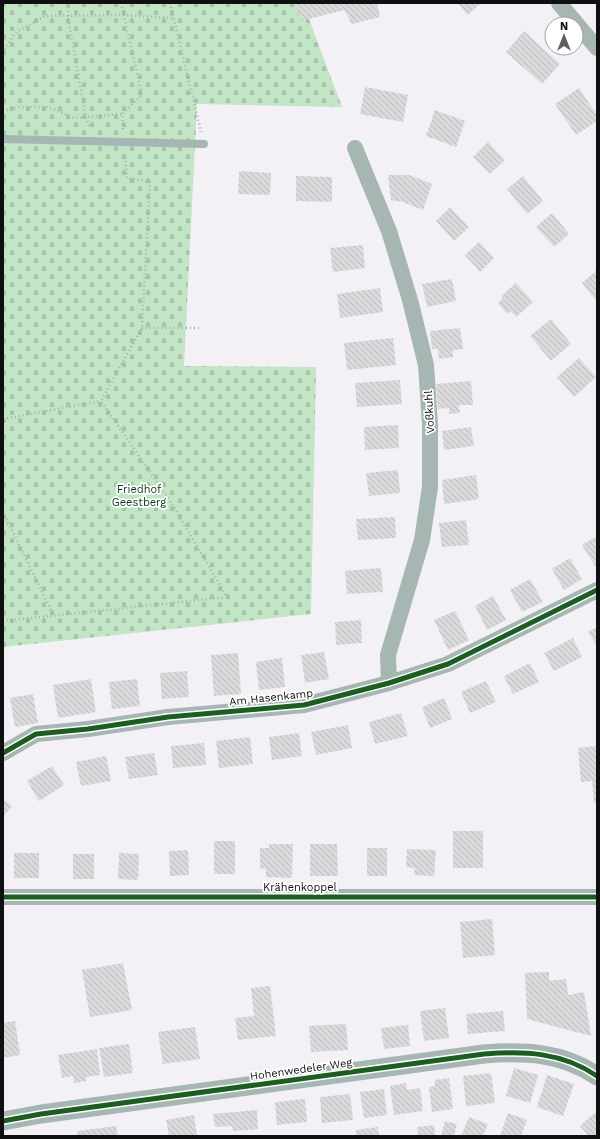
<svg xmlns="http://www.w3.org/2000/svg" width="600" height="1139" font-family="'Work Sans',sans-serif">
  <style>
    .cemetery { fill: url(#cemetery-stones) }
    .building { fill: url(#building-back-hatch) }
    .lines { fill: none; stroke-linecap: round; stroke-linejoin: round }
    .path { stroke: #a6b0ae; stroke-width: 2.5; stroke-dasharray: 1 3; stroke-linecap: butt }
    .service { stroke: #a6b6b2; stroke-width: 8 }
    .minor { stroke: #a6b6b2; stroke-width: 16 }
    .tertiary { stroke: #a6b6b2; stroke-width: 19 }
    .cycleway-casing { stroke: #fff; stroke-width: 8 }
    .cycleway { stroke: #1b5e20; stroke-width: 5 }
    .labels { text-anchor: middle; stroke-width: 3.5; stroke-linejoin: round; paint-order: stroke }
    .street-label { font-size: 11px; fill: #100f11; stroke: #fff }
    .park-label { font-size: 11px; fill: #063d13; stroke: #fff }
  </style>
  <defs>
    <pattern id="cemetery-stones" width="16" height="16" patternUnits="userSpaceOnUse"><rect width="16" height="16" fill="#c2e5c6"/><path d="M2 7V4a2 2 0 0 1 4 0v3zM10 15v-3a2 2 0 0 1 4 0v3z" fill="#a6c3a9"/></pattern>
    <pattern id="building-back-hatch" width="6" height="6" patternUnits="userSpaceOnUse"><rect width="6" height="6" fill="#dad9dc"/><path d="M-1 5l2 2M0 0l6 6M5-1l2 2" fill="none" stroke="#bab9bc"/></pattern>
  </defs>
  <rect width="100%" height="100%" fill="#f3f1f5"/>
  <!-- cemetery -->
  <path class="cemetery" d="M3,3H303L342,107L197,104L184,366L316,367L311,614L3,647Z"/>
  <!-- building -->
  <path class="building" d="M296,3H377L380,17L352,24L344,10L301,21Z
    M457,3H481L468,15Z
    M524,31L560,64L542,84L506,52Z
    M365,87L408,95L403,122L360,114Z
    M579,88L597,115V121L576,135L555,104Z
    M435,110L465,121L456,147L426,136Z
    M488,142L505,160L490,174L473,157Z
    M239,171L271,173L270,195L238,194Z
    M388,175H409L432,184L423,210L403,202L391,200Z
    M296,176L332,177V202L296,201Z
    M523,176L543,201L527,214L507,189Z
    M450,207L469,227L454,241L436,221Z
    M552,213L569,234L554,247L536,227Z
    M479,242L494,258L480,272L465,255Z
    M363,245L365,268L333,272L330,248Z
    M597,270V302L582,283Z
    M452,279L456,301L427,307L422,284Z
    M516,283L533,302L516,317L511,311L507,314L498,303L503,298L501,296Z
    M380,288L383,312L340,318L337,294Z
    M551,319L571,344L551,361L530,336Z
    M460,328L463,349L453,350V357L439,359L438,349H432L430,331Z
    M393,338L396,365L347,370L344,343Z
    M579,358L596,377L574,397L557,377Z
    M400,380L402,404L357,407L355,383Z
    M471,381L473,405H459L460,413L449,414V408L438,409L436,384Z
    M398,425L399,448L365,450L364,427Z
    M471,427L474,446L444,450L442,431Z
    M398,470L400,493L369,496L366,473Z
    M476,475L479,499L444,504L442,480Z
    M395,517L396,538L358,540L356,519Z
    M466,520L469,545L442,547L439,523Z
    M597,536V569L582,545Z
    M570,558L582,579L564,590L552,569Z
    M381,568L383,592L347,594L345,571Z
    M530,579L543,602L522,612L510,590Z
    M493,596L506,620L487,630L475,606Z
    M455,611L469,640L448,650L434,620Z
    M361,620L362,643L336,645L335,622Z
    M597,627V646L588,632Z
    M573,638L582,657L554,671L544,653Z
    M324,652L329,679L305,683L301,655Z
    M238,653L241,694L214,696L211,655Z
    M282,658L285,687L259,690L256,662Z
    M530,663L539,682L513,694L504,676Z
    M187,671L189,697L162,699L160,673Z
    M91,679L96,712L58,718L53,685Z
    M137,679L140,706L112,709L109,682Z
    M486,681L496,702L470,713L461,692Z
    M33,694L38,723L15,727L10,698Z
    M444,698L452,719L430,728L422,707Z
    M401,713L408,736L375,744L369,722Z
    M348,725L352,748L316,755L311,732Z
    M299,733L302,756L272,760L269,737Z
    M250,737L253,764L219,768L216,741Z
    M204,743L206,765L173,768L171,746Z
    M597,746V803H594L592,781L581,782L578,748Z
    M154,753L158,775L129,779L125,757Z
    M106,756L111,781L81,786L76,762Z
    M52,766L64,785L39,801L27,781Z
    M3,799L12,806L3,817Z
    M453,831H483V868H453Z
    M214,841H235V874H214Z
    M269,844H293L292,878L266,877V869L260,868V848H269Z
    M310,844H337L338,876H310Z
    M367,848H387V876H367Z
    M407,849L436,850L434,876L414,875L415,868L406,867Z
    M188,850L189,875L170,876L169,851Z
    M14,853H39V878H14Z
    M119,853L139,854L138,880L118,879Z
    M73,854H94V879H73Z
    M492,919L495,955L463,958L460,922Z
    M123,963L132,1010L90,1017L82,970Z
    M549,972V981L566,979L568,995L584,992L591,1036L527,1019L525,973Z
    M270,986L276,1036L238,1040L235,1018L254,1016L251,988Z
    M445,1008L449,1038L424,1041L420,1011Z
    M503,1011L505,1031L468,1034L466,1014Z
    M15,1021L20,1055L3,1058V1023Z
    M346,1024L348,1050L311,1052L309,1026Z
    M408,1025L410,1046L384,1049L381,1028Z
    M195,1027L200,1059L163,1064L158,1032Z
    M129,1044L133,1073L104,1077L99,1048Z
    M97,1049L100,1075L86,1077L87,1081L74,1083L73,1076L62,1078L58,1055Z
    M514,1068L538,1075L530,1103L506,1096Z
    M491,1073L495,1103L466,1106L463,1076Z
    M547,1075L574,1084L563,1116L537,1107Z
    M449,1078L453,1109L432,1112L429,1087L435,1086V1080Z
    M406,1083L407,1090L420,1088L423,1111L394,1115L390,1086Z
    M384,1089L387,1115L364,1118L360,1092Z
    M350,1094L353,1120L322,1123L320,1097Z
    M305,1099L307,1122L277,1125L275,1102Z
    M257,1110L258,1129L233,1131L232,1126L215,1127L213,1114Z
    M597,1111V1136H589L580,1126Z
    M508,1113L527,1120L521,1136H500Z
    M194,1115L197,1136H169L166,1120Z
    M469,1117L488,1124L483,1136H461Z
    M445,1121L457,1124L454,1136H441Z
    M434,1125L435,1136H418L417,1127Z
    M116,1126L118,1136H78L77,1131Z
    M378,1127L379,1136H356V1130Z"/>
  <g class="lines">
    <!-- path -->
    <path class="path" d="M69,3L68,17L86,118L90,128
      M121,3L142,95L122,114L123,129
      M170,3L201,132
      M3,53L15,33L45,16L124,15L173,18
      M3,111L20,107H49L74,118L122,114
      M142,328H201
      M3,419L101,401
      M3,512L54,616
      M3,524L9,523
      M3,621L227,597L172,504L101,401L142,328L150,182L127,178L125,154"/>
    <!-- service -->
    <path class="service" d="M3,139L204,144"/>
    <!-- minor -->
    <path class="minor" d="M559,3L597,48
      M355,148L389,231L410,300L426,365L430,425V487L422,540L388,655L389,683
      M3,753L36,734L88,729L168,717L304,705L389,683L448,664L597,590
      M3,897H597"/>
    <!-- tertiary -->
    <path class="tertiary" d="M3,1121L41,1114L484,1054C524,1051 562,1052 597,1076"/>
    <!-- cycleway casing -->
    <g class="cycleway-casing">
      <path id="cycleway" d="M3,753L36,734L88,729L168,717L304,705L389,683L448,664L597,590
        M3,897H597
        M3,1121L41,1114L484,1054C524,1051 562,1052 597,1076"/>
    </g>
    <!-- cycleway -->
    <use href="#cycleway" class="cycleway"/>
  </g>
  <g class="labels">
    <!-- street labels -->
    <g class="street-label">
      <text transform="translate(429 412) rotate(-93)" y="4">Voßkuhl</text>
      <text transform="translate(271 697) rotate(-6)" y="4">Am Hasenkamp</text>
      <text x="300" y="891">Krähenkoppel</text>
      <text transform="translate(301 1069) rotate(-8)" y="4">Hohenwedeler Weg</text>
    </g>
    <!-- park labels -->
    <g class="park-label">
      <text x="139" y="493">Friedhof<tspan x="139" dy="13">Geestberg</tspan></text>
    </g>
  </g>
  <!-- border -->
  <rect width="600" height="1139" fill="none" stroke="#100f11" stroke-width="8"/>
  <!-- north arrow -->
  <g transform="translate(564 36)"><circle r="19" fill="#ffffff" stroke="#9f9fa0"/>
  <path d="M0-3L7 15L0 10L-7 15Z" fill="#5f5e61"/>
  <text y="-6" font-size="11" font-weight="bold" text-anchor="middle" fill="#100f11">N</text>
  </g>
</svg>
